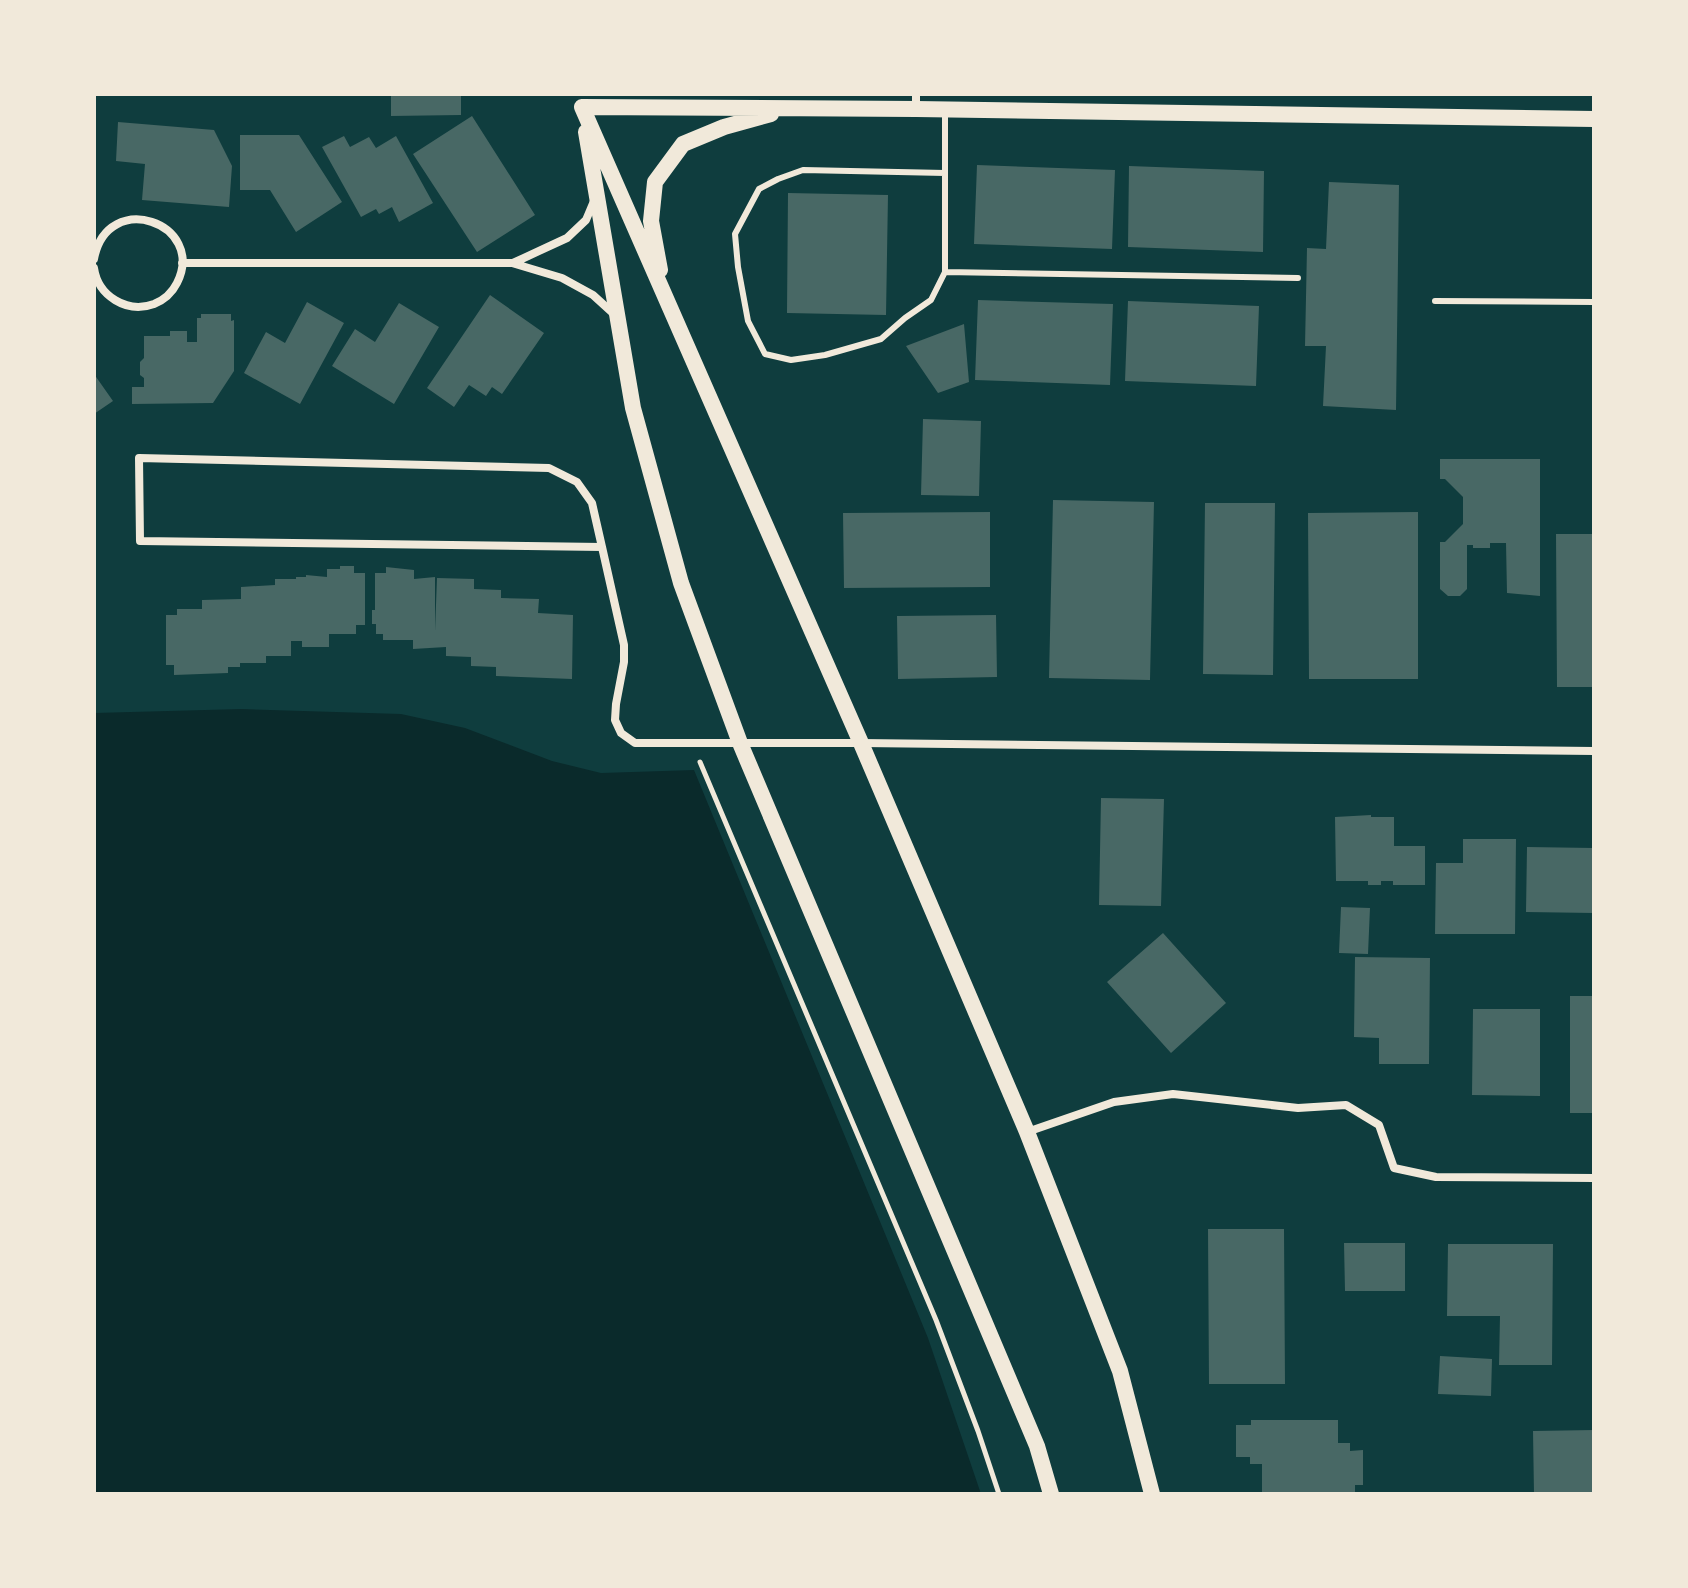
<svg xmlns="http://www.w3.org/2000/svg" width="1688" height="1588" font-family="Roboto,sans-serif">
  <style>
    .water { fill: #0a2a2b }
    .building { fill: #486865 }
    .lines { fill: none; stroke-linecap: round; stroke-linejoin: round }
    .path { stroke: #f1e9da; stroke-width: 5 }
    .service { stroke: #f1e9da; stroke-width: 6 }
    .minor { stroke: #f1e9da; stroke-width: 8 }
    .secondary { stroke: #f1e9da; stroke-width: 16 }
  </style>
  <rect width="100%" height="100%" fill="#0f3d3e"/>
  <!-- water -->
  <path class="water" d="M242,709L401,714L465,728L552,761L601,773L694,770L928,1338L981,1494H94V713Z"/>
  <!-- building -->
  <path class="building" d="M391,94H461V115L391,116Z
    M472,116L535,215L477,252L413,154Z
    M118,122L214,130L232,166L229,207L142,200L145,164L116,161Z
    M240,135H299L342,202L296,232L270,190H240Z
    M344,136L350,147L369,137L376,148L396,136L433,203L399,222L392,207L379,214L376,209L361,217L322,147Z
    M977,165L1115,170L1112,249L974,244Z
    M1129,166L1264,171L1263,252L1128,247Z
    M1329,182L1399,185L1396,410L1323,406L1326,346H1305L1307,248L1326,249Z
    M788,193L888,195L886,315L787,313Z
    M490,295L544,333L502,394L492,387L486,396L469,385L454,407L427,388Z
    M978,300L1113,304L1110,385L975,380Z
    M1128,301L1259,306L1256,386L1125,381Z
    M307,302L344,323L300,404L244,373L266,332L285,343Z
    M399,303L439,327L394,404L332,366L355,329L375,342Z
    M201,314H231V321L234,320V371L213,403L132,404V387H144V378L140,375V362L144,358V336H170V331H187V342H197V318H201Z
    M964,324L969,382L938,393L906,346Z
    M94,374L113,401L94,414Z
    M923,419L981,421L979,496L921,495Z
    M1440,459H1540V596L1507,593L1506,543H1490V548H1473V545H1467V589L1460,596H1448L1440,589V542H1445L1463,524V497L1445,479H1440Z
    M1053,500L1154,502L1150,680L1049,678Z
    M1205,503H1275L1273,675L1203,674Z
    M990,512V587L844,588L843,513Z
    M1418,512V679H1309L1308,513Z
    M1556,534H1594V687H1557Z
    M340,566H354V573H365V625H356V634H329V647H302V641H291V656H266V663H240V667H228V673L174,675V665H166V615H177V609H202V600L241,599V587L275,585V579H296V577H306V575L327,577V569H340Z
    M386,567L414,570V579L435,577V631L437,578L474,579V589L501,590V598L539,599L538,613L573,615L572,679L496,676V667L471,666V657L446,656V647L413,649V640H383V634H376V624H372V610H375V573H386Z
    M996,615L997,677L898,679L897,616Z
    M1101,798L1164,799L1161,906L1099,905Z
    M1371,815V817H1394V846H1425V885H1393V881H1381V885H1368V881H1336L1335,817Z
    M1463,839H1516L1515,934H1435L1436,863H1463Z
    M1527,847L1594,848V913L1526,912Z
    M1341,907L1370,908L1368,954L1339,953Z
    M1163,933L1226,1003L1171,1053L1107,982Z
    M1355,957L1430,958L1429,1064H1379V1038L1354,1037Z
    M1570,996H1594V1113H1570Z
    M1473,1009H1540V1096L1472,1095Z
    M1208,1229H1284L1285,1384H1209Z
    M1344,1243H1405V1291H1345Z
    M1448,1244H1553L1552,1365H1499L1500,1316H1447Z
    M1440,1356L1492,1359L1491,1396L1438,1394Z
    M1251,1420H1338V1443H1350V1451L1363,1450V1485H1355V1494H1262V1464H1250V1457H1236V1425H1251Z
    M1594,1430V1494H1534L1533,1431Z"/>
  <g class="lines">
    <!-- path -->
    <path class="path" d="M700,762L936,1320L978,1431L999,1494"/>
    <!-- service -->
    <path class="service" d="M945,113V272L1298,278
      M945,272L931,300L905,318L881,339L825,355L791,360L765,354L748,321L738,267L735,234L759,189L778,179L803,170L945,173
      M1435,301L1594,302"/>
    <!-- minor -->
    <path class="minor" d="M916,109V94
      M94,259C107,188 207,223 177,283C172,293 164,300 154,304C127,314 98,296 94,268
      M182,263H512L562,278L593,295L615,315
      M513,263L567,238L586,220L594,201
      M602,547L592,503L577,482L549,468L139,458L140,541L602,547L624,645V662L616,704L615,720L621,733L635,743H861L1594,751
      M1027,1132L1114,1102L1173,1094L1298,1108L1346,1105L1379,1125L1394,1168L1436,1177L1594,1178"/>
    <!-- secondary -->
    <path class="secondary" d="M582,107L861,743L1027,1132L1120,1371L1152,1494
      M582,107L916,109L1594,119
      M586,132L633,408L681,583L740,743L1037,1446L1051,1494
      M660,270L651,221L655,182L683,144L724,127L771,114"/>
  </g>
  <!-- border -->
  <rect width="1688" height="1588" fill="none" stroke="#f1e9da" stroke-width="192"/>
</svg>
